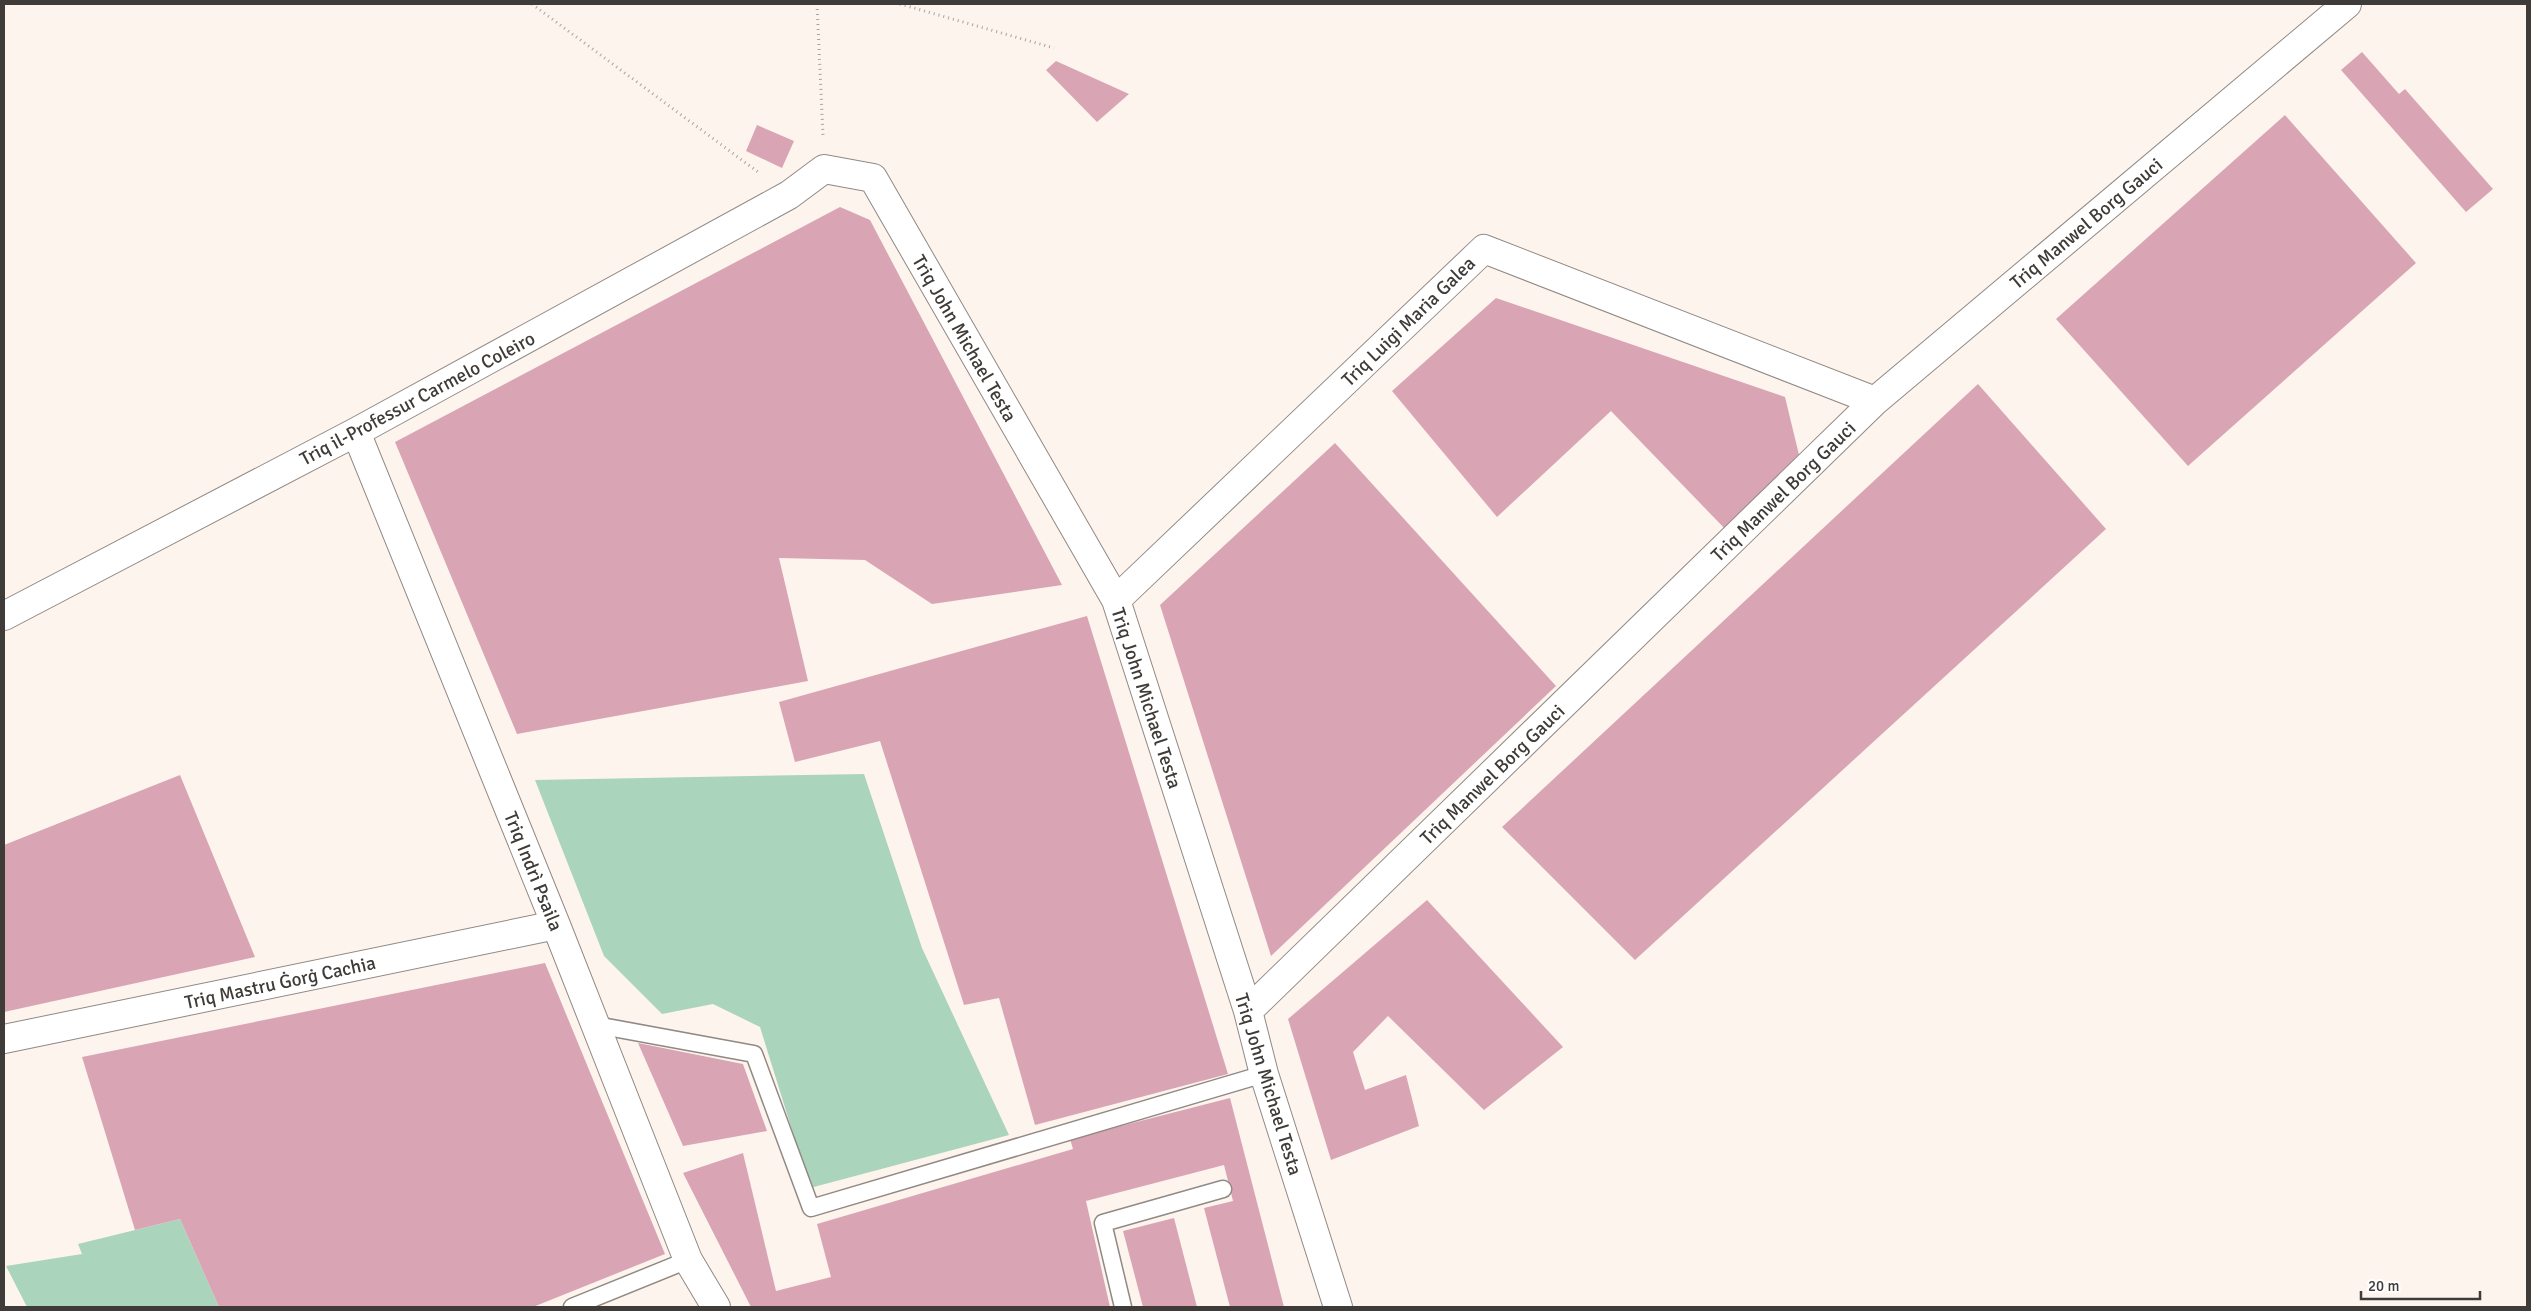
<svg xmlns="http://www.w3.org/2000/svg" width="2531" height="1311" font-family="Signika,sans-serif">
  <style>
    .green { fill: #aad5bc }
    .building { fill: #d9a5b5 }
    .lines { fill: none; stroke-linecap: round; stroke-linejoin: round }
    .lane-casing { stroke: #918984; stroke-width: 19 }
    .street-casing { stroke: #918984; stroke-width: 30 }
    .path { stroke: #a9a39e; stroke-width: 3; stroke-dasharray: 1 4; stroke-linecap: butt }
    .lane { stroke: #fff; stroke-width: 16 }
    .street { stroke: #fff; stroke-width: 28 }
    .labels { text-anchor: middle; stroke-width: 4; stroke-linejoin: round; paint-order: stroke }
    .street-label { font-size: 19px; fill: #3e3b38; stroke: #fff }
  </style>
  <rect width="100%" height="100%" fill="#fdf4ee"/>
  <!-- green -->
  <path class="green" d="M864,774L922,948L1009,1135L810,1188L760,1027L713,1004L662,1014L604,956L535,780Z
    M180,1219L219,1307H27L6,1266L82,1254L78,1244Z"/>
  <!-- building -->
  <path class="building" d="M2362,52L2399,94L2405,89L2493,189L2466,212L2341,70Z
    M1056,61L1129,94L1097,122L1046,70Z
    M2285,115L2416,263L2188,466L2056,319Z
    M757,125L794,141L782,168L746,151Z
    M840,207L870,220L1062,585L932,604L865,560L779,558L808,681L517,734L395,442Z
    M1496,298L1785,397L1800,459L1729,533L1611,411L1497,517L1392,391Z
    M1978,384L2106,529L1635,960L1502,827Z
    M1335,443L1556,686L1271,956L1160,605Z
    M1087,616L1228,1074L1035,1125L999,998L964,1005L880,741L795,762L779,702Z
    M180,775L255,957L4,1012V845Z
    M1427,900L1563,1047L1484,1110L1388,1016L1353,1052L1365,1090L1406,1075L1419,1126L1331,1160L1288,1019Z
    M545,963L665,1254L533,1307H219L180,1219L135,1230L82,1057Z
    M638,1043L743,1064L767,1131L683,1146Z
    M1230,1098L1284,1307H1230L1204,1208L1233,1201L1224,1165L1086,1201L1110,1307H751L683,1173L743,1153L776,1291L831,1277L817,1224L1073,1149L1070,1139Z
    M1174,1218L1197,1307H1143L1123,1231Z"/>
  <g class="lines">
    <!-- lane casing -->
    <g class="lane-casing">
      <path id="lane" d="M596,1025L754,1054L811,1208L1264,1074
        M572,1307L688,1260
        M1123,1307L1103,1223L1223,1189"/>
    </g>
    <!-- street casing -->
    <g class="street-casing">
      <path id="street" d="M356,432L556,925L688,1260L716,1307
        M1116,600L1484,249L1875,401
        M4,616L356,432L789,195L824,169L873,178L1116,600L1248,1011L1264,1074L1338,1307
        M1248,1011L1875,401L2347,4
        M4,1039L556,925"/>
    </g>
    <!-- path -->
    <path class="path" d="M532,4L758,172
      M817,4L823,136
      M900,4L1054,48"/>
    <!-- lane -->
    <use href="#lane" class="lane"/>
    <!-- street -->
    <use href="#street" class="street"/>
  </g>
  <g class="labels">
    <!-- street labels -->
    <g class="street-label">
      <text transform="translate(2086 223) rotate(-40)" y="7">Triq Manwel Borg Gauci</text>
      <text transform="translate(1408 321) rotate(-44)" y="7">Triq Luigi Maria Galea</text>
      <text transform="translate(965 338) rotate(60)" y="7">Triq John Michael Testa</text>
      <text transform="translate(417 398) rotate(-28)" y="7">Triq il-Professur Carmelo Coleiro</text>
      <text transform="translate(1783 491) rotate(-44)" y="7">Triq Manwel Borg Gauci</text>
      <text transform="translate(1147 698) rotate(72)" y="7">Triq John Michael Testa</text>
      <text transform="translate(1492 774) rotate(-44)" y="7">Triq Manwel Borg Gauci</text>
      <text transform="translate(534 871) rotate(68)" y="7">Triq Indrì Psaila</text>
      <text transform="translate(280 982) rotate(-12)" y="7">Triq Mastru Ġorġ Cachia</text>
      <text transform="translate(1269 1084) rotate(73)" y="7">Triq John Michael Testa</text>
    </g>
  </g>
  <!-- border -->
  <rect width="2531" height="1311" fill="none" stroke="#3e3b38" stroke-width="10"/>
  <!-- scale -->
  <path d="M2361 1291v8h119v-8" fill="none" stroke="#3e3b38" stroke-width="2.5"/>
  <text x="2368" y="1291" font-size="15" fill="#3e3b38" stroke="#ffffff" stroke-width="4" paint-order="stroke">20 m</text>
</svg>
